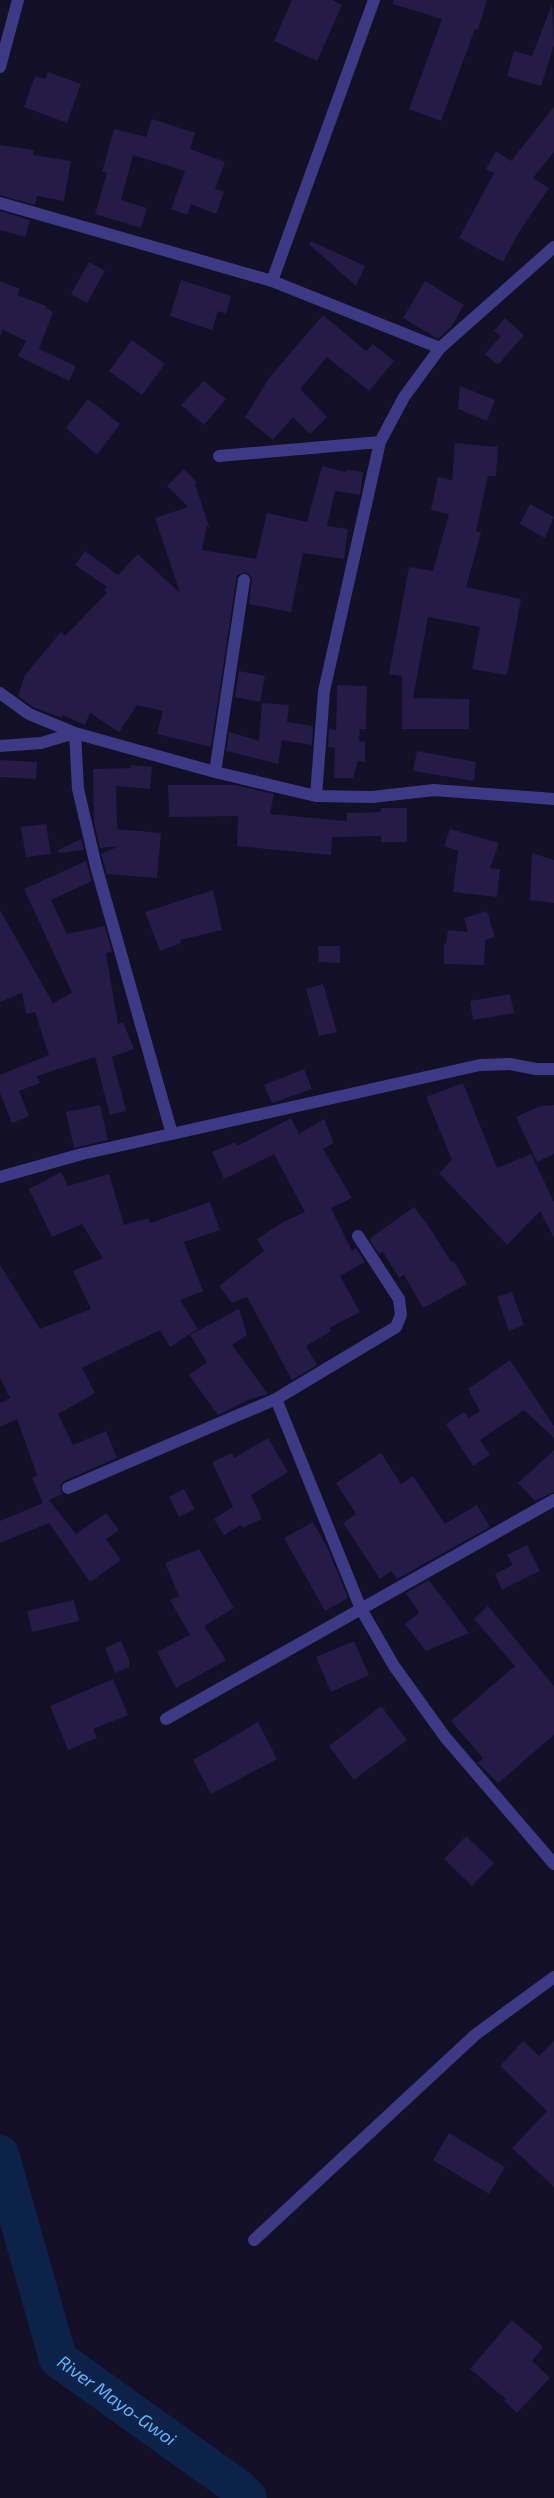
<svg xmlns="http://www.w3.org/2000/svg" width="554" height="2498" font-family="'Exo 2',sans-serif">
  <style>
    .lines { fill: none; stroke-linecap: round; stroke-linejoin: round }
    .river { stroke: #0c2248; stroke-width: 38 }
    .building { fill: #241b47 }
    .minor { stroke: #3d3a85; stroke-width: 12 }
    .labels { text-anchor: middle; stroke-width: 5; stroke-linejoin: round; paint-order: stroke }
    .water-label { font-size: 18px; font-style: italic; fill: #62b6ff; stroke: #130f26 }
  </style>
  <rect width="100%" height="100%" fill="#130f26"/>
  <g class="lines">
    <!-- river -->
    <path class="river" id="s1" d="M0,2154L58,2359L237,2487L248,2498"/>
  </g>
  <!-- building -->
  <path class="building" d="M292,0H332L342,5L317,61L274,41Z
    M393,0H487L478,30L475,29L441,121L409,109L442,19L393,4Z
    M552,4L554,45L541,86L507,76L514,51L532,56Z
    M48,72L81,84L67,123L24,107L35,76L45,79Z
    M554,107V152L533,178L549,188L519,232L503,262L459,238L494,173L486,169L496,151L511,161Z
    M152,119L195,133L190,149L225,162L215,189L224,192L216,214L191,204L187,215L171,209L185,171L133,155L121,200L147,208L141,228L95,214L107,173L102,172L114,129L146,137Z
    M0,145L34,150L33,155L71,161L64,201L37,196L35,205L0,195Z
    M0,211L30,220L25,237L0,230Z
    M311,241L365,266L356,286L309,244Z
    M89,262L105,271L87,303L71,294Z
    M181,280L231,296L226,314L218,311L212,330L170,316Z
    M0,281L20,289L17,295L46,306V308L53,312L39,349L76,366L69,381L18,356L26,341L3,330L0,336Z
    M425,281L464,305L451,327L438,339L403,318Z
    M323,315L366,351L373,344L394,361L369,391L327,357L300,389L327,417L310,434L293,417L273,440L245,417L269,378Z
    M505,318L524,335L498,365L485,354L501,336L494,331Z
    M132,340L165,364L142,395L109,371Z
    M204,381L226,399L204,425L181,405Z
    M460,386L495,400L487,421L458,409Z
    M88,399L120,424L97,455L66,428Z
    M455,443L498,447L496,476H488L476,531L481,533L466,587L521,599L507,675L472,669L480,627L428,617L413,698L469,699V729H402V676L389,674L409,567L433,571L449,514L431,510L438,477L452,480Z
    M322,466L346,472V470L363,472L360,495L335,491L327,526L348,529L344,559L303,553L291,612L249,604L252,578L246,572L237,575L211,747L157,734L163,711L137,705L119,732L90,713L85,725L63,715L62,718L33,707L18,696L25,675L61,632L65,636L107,593L104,590L107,587L75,565L85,551L118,575L138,554L180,593L155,518L188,507L167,486L184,469L197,482L195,484L210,529L207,525L202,550L256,559L267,513L307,522Z
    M530,504L554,517L545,538L520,524Z
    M239,671L265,676L260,702L235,697Z
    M337,685L367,686L366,729H360L359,741L365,742V762L358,761L353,778H334L335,748L328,747L329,729L336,730Z
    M262,703L289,705L287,722L313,726L312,745L282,740L278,764L226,751L229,732L259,741Z
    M417,751L476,762L474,781L413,771Z
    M0,760L37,762L36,779L0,777Z
    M131,765L152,767L150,789L116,786L117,829L161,833L157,878L107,874L101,854L119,846L100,848L94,823L93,769L131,768Z
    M168,785H235L274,794L270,814L347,821V813L381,812V808H407V842H381V836L332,837L331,855L237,846L238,816L169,817Z
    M46,824L51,854L26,857L21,827Z
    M450,829L499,843L490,868L500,869L497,897L453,892L458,851L444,846Z
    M81,839L84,850L59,853L58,850Z
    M532,853L554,860V903L530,900Z
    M86,861L92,881L51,900L67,934L105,926L112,952L106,953L118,1024L123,1022L134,1049L112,1057L126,1111L110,1115L95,1057L37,1076L40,1083L19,1091L29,1116L12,1123L0,1093V1075L49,1055L35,1012L26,1014L22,993L0,1002V910L53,1003L72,993L24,889Z
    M213,890L222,930L180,940L181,943L160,951L145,912Z
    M487,911L495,937L485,940L484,965L444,964V944H446L448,930L468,932L464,918Z
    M318,946H340V963L319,962Z
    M323,984L337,1032L319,1036L306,989Z
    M510,994L514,1013L473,1020L470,1001Z
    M304,1069L312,1089L272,1103L264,1085Z
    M463,1083L497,1168L531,1154L554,1202V1238L540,1211L507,1245L439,1173L452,1160L426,1097Z
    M100,1105L108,1140L74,1148L66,1112Z
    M554,1105V1154L537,1162L516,1117L540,1106Z
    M291,1118L299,1134L324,1119L334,1143L323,1149L352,1198L331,1208L352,1251L356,1248L365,1262L340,1276L360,1312L329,1328L331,1331L306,1346L317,1365L292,1380L247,1297L232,1303L219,1286L264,1251L257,1239L283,1222L305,1212L274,1154L224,1179L212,1152L235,1142L237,1146Z
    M61,1172L68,1186L109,1174L124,1225L148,1218L150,1223L210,1202L220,1230L184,1242L203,1291L180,1300L198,1329L170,1347L160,1330L82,1368L95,1393L58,1414L73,1445L106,1431L117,1458L64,1481L60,1487L63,1494L49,1500L76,1534L106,1513L119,1530L106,1539L121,1560L90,1582L49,1523L0,1543V1521L43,1503L32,1478L37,1475L17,1419L0,1427V1403L10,1398L0,1378V1265L40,1329L91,1309L73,1271L103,1258L82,1224L52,1237L29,1189Z
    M414,1207L430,1228L451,1262L454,1261L467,1284L423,1308L404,1275L399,1278L383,1252L379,1254L369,1239Z
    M512,1292L524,1325L509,1331L497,1297Z
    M239,1309L247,1335L232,1345L268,1394L248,1400L218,1415L189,1375L207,1362L190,1335Z
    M510,1360L554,1426V1438L524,1410L480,1440L490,1455L473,1466L446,1424L464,1412L469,1418L480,1411L468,1389Z
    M268,1438L288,1472L251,1495L262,1519L242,1528L241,1525L224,1535L214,1519L233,1507L212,1462L232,1453L234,1458Z
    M554,1450V1492L535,1501L518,1483Z
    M381,1453L401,1484L413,1476L445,1524L477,1505L490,1527L397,1579L391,1571L380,1579L343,1523L356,1514L336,1483Z
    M184,1489L195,1509L179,1517L169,1497Z
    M313,1522L328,1549L348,1598L325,1611L284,1538Z
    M527,1545L540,1571L502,1590L495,1574L513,1565L507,1555Z
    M199,1549L234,1608L204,1626L226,1660L176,1688L157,1652L190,1635L170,1600L179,1596L165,1563Z
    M429,1580L469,1633L426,1651L405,1624L419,1613L406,1593Z
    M74,1600L79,1621L32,1632L27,1611Z
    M488,1606L554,1686V1735L498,1783L478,1763L483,1758L451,1721L515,1666L474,1619Z
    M121,1641L129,1660V1667L115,1673L105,1648Z
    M354,1641L369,1675L331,1692L316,1657Z
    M113,1679L128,1715L93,1729L97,1738L68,1750L50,1706Z
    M381,1706L407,1740L354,1780L329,1746Z
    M258,1722L277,1759L211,1794L193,1760Z
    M466,1836L494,1863L472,1886L444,1859Z
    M523,2041L539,2056L554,2041V2187L512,2148L547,2111L500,2066Z
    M449,2133L505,2167L489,2194L433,2160Z
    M512,2320L543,2347L532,2361L550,2378L517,2413L504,2401L506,2399L470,2369Z"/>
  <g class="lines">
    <!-- minor -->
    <path class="minor" d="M0,67L18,0
      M0,203L272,281L440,348
      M272,281L374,0
      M219,456L380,442
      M0,693L29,714L75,733L215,772L316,796L372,797L434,790L554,799
      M75,733L78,789L96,866L172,1134
      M0,746L41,743L75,733
      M215,772L244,580
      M316,796L324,691L380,442L404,397L440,348L554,247
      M0,1177L82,1154L480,1065L510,1064L536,1069H554
      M276,1399L361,1609L394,1666L445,1737L554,1864
      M68,1488L276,1399L396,1327L401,1315L399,1299L358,1236
      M166,1719L554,1500
      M254,2240L475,2035L554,1977"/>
  </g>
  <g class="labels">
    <!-- water labels -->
    <g class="water-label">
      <text dy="6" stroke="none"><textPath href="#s1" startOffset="285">River Mayo-Gwoi</textPath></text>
    </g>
  </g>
</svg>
